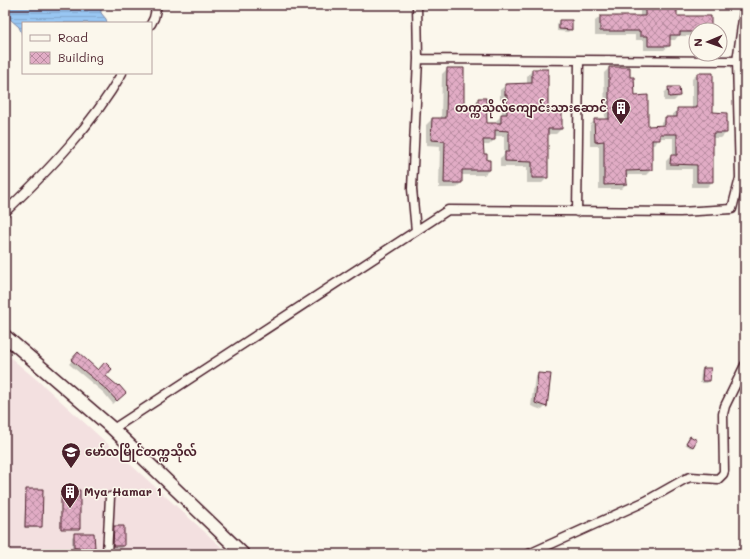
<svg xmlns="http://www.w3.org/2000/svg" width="750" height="559" font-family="Mali,'Noto Sans Myanmar',sans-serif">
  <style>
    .built { fill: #f3e0e0 }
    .water { fill: url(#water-rules); stroke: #7983a2 }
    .shadow { fill: #0003 }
    .building { fill: url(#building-cross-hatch); stroke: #4a1f2b }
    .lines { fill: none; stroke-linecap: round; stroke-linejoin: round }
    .minor-casing { stroke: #4a1f2b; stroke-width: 11 }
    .secondary-casing { stroke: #4a1f2b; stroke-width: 15 }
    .minor { stroke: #fbf7ec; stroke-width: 8 }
    .secondary { stroke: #fbf7ec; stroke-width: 12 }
    .labels { text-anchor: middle; stroke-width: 3; stroke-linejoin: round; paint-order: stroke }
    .poi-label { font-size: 12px; font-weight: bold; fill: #4a1f2b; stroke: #fbf7ec; text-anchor: start }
  </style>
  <defs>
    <pattern id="water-rules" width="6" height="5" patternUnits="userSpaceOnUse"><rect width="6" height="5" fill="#98c6f2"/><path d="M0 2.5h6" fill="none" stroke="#84aad0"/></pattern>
    <pattern id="building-cross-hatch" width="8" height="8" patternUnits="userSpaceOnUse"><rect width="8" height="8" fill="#e1acc5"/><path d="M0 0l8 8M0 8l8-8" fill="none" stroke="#b88ba0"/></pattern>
  </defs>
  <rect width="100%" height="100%" fill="#fbf7ec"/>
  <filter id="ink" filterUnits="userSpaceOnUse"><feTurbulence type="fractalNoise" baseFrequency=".025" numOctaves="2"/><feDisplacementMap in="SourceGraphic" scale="8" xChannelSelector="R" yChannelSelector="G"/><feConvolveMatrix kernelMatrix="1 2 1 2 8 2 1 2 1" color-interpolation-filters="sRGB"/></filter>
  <g filter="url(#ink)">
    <!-- built -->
    <path class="built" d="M5,353L43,385L229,554H5Z"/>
    <!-- water -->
    <path class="water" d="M9,5H101V13L106,19L107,23H23V36L19,27L10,19Z"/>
    <!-- shadow -->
    <path class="shadow" d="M640,5H676V17L710,30H696V36H678L675,40H669V46L664,50H644V40H635V35H595V21L600,17H640Z
      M559,21L571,29L568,32L557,31V24Z
      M609,68L629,78L634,97L647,127L661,126V123L666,118H673V114L678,109H692V79L697,74L712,113L726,133L721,138H712V182L707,187H692V169H666V161L671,156H673V138H659L654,145H651V170L646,175H625L626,184L621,189H599V146H590V125L595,120H605L604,73Z
      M447,69L463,106H473L479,99L486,124H496V121L502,115V100H500V90L506,85L527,84V76L533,70L547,110L561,129L556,134H547V178L542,183H527V167H500V158L504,155V136H494V140L489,145H482L483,155L489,170L484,175H461V183L456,188H439L440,146L426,145V125L432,119H441L442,74Z
      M669,88L679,96L674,101H664V93Z
      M75,357L125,393L113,404L104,393L69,364Z
      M703,369H710L709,381L707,383H700L701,371Z
      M539,374L546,406L542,410L531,406L535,377Z
      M689,438L696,441L691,448L685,444Z
      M26,490H42L41,528H24Z
      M61,491L79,528L78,529H60Z
      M114,527L123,545L121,548H111L112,529Z
      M75,534L94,548L91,550H72V537Z"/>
    <!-- building -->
    <path class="building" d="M645,5H677V16H711V30H696V32H680V35H670V46H648V36H640V31H600V16H645Z
      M559,20H572V30L559,29Z
      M609,67H630V77H634L635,96L648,95V126L665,125V117H677V108H697V73H713V112L727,113V133H713V182H697V165L670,164L671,155H677V134H660V140H652V170L626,171L627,184L604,185V141L595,142L594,119H609Z
      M447,68H464V105H478V98H486L487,123H501V114H507V95H505V84L532,83V69H548V109H562V129H548V178H532V162L505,161V152H509V131L495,130V140H483L484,154H487V160H490V170H462V183H444L445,141L431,140L432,118H446Z
      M668,87H679L680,96L669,97Z
      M78,352L98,370L105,362L112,369L106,376L118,386L119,385L126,393L117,401L107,390L71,360Z
      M703,368H711L710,381H702Z
      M538,373L551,374L547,407L535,403Z
      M690,436L697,440L693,447L686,443Z
      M26,489H43L42,527H25Z
      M61,490H80V529H61Z
      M114,526H124V546H113Z
      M74,533H94L95,548H74Z"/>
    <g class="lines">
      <!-- minor casing -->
      <g class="minor-casing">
        <path id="minor" d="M151,24L154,18L157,5
          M418,59L737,61
          M5,212C48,171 93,124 122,73
          M577,212L579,61
          M416,231L412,189L418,59L417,5
          M113,429L448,210L680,212L732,209L740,178L737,61L744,12H745
          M107,554L110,497
          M529,554L646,501L685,479L691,477L718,479L723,474L724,471L723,414L725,406L745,365"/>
      </g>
      <!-- secondary casing -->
      <g class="secondary-casing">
        <path id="secondary" d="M5,336L113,429L243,554"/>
      </g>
      <!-- minor -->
      <use href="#minor" class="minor"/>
      <!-- secondary -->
      <use href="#secondary" class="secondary"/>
    </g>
  </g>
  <!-- icons -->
  <defs>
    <g id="building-pin" transform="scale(1)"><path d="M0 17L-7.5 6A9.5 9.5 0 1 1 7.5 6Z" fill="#4a1f2b" stroke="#fbf7ec"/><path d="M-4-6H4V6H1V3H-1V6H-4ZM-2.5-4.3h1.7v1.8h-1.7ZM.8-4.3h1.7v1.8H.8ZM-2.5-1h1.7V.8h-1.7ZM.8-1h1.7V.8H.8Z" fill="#fff"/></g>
    <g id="university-pin" transform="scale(1)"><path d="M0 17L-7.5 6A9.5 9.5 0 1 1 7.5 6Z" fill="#4a1f2b" stroke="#fbf7ec"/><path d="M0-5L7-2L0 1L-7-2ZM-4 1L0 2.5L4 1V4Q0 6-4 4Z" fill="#fff"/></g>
  </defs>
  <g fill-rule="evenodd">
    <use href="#building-pin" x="621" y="108"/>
    <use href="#university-pin" x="71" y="452"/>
    <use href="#building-pin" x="70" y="492"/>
  </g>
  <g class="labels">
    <!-- poi labels -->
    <g class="poi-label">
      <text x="607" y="112" text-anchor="end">တက္ကသိုလ်ကျောင်းသားဆောင်</text>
      <text x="85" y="456">မော်လမြိုင်တက္ကသိုလ်</text>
      <text x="84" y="496">Mya Hamar 1</text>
    </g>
  </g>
  <!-- margin -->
  <rect width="750" height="559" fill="none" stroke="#fbf7ec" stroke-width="20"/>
  <rect x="10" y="10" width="730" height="539" fill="none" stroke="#4a1f2b" stroke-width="1.5" filter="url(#ink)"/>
  <!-- legend -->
  <rect x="22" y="22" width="130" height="52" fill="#fbf7ec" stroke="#b4a19f"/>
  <rect x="30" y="35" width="20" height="6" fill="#fbf7ec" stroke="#b4a19f"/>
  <text x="58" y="42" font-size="12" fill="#4a1f2b">Road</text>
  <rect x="30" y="52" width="20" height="12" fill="url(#building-cross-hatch)" stroke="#b4a19f"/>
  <text x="58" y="62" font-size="12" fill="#4a1f2b">Building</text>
  <!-- north arrow -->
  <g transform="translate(708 42) rotate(268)"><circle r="19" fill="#fbf7ec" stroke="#b4a19f"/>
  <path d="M0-3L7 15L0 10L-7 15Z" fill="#4a1f2b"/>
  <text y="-6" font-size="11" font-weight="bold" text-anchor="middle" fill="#4a1f2b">N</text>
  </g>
</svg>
